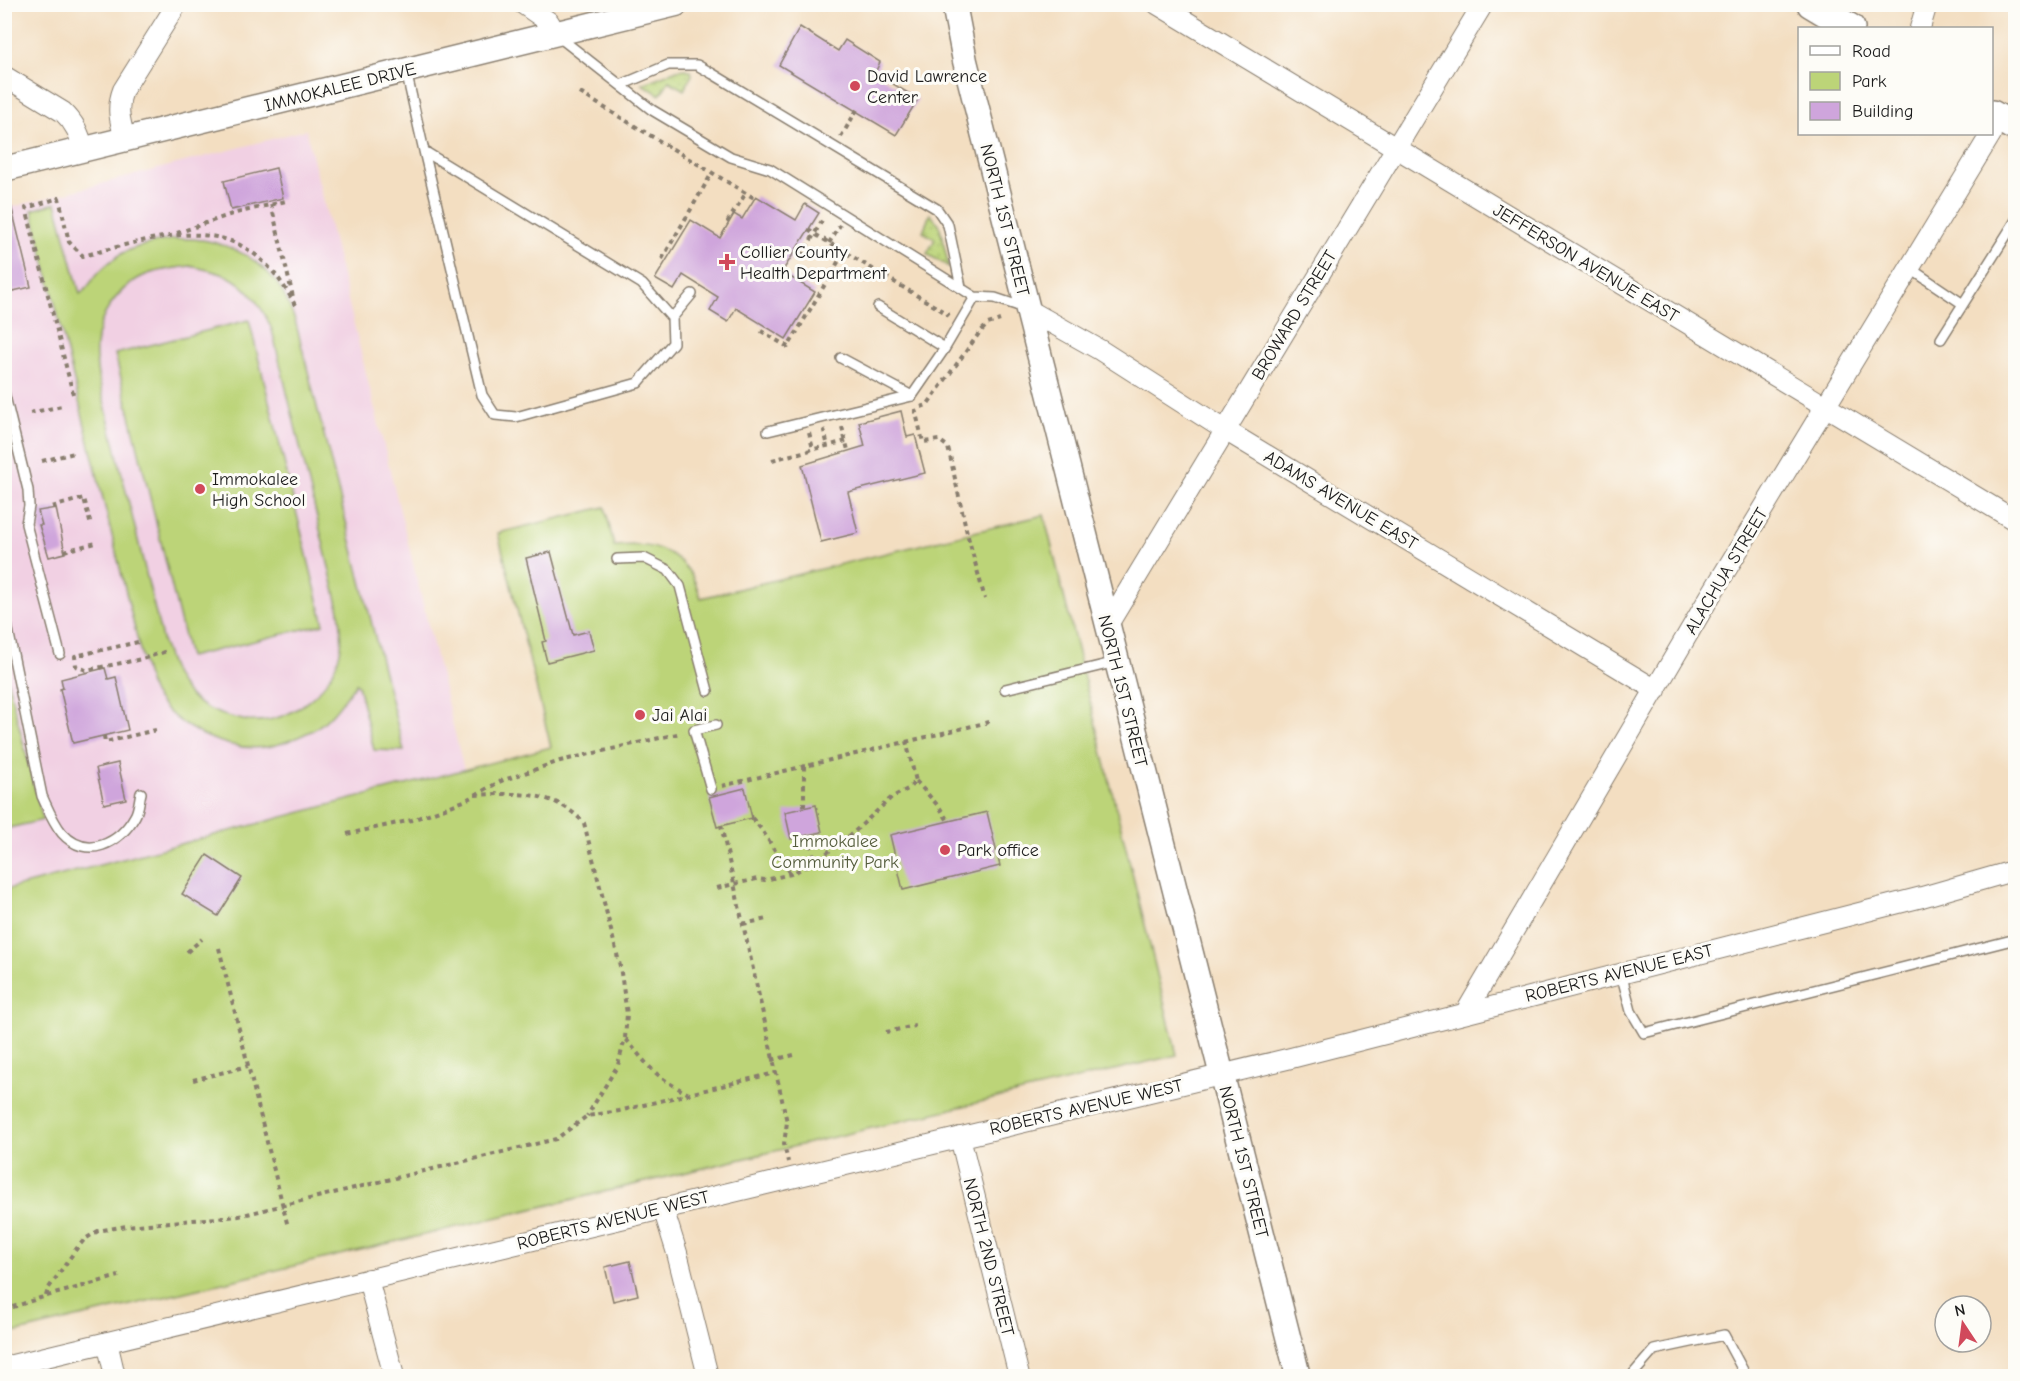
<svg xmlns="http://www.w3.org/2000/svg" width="2020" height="1381" font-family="'Comic Neue',sans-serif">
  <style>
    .built { fill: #f1d0e3 }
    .grass { fill: url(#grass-dots); stroke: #6c784a; stroke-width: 1.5 }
    .park { fill: #bcd478; stroke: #6c784a; stroke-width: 1.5; fill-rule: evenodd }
    .building { fill: #cfa5dc }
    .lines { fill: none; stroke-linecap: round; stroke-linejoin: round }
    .service-casing { stroke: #887d6e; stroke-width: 12 }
    .minor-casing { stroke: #887d6e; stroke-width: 22 }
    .tertiary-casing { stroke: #887d6e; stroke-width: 27 }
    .secondary-casing { stroke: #887d6e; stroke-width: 30 }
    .path { stroke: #887d6e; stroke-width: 4; stroke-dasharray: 4.5 4.5; stroke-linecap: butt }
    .service { stroke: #fff; stroke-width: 9 }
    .minor { stroke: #fff; stroke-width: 20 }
    .tertiary { stroke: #fff; stroke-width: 24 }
    .secondary { stroke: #fff; stroke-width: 27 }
    .poi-dot { fill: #d1495b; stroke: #fdfcf7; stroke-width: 2 }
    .labels { text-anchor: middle; stroke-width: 6; stroke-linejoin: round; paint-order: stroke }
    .poi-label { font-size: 18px; fill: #1c1c1c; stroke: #fdfcf7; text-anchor: start }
    .street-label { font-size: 18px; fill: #1c1c1c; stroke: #fdfcf7 }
    .park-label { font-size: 18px; fill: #545c3c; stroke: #fdfcf7 }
  </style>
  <defs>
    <pattern id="grass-dots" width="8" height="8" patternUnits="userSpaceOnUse" patternTransform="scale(1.5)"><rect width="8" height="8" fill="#bcd478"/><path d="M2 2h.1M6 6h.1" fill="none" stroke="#a1b567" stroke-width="1.8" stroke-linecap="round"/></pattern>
  </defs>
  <rect width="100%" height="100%" fill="#fdfcf7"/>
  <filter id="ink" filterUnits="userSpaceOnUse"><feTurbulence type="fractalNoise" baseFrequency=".0167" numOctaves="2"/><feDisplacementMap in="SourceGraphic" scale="12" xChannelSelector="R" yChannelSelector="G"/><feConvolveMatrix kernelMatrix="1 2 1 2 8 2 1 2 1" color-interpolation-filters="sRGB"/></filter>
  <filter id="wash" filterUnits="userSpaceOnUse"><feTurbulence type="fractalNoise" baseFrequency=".008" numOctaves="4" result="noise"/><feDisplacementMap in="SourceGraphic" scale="24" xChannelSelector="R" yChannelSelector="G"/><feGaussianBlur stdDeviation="1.35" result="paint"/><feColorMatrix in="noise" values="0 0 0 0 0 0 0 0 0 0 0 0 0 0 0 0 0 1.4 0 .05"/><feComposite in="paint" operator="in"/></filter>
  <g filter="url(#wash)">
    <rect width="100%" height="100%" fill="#f3dec1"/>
    <!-- built -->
    <path class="built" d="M306,130L464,770L104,866L5,890V209Z"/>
    <!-- grass -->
    <path class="grass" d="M686,69L691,71L692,75L684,90L669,81L660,95L642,84L677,70Z
      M930,214L939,224L949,267L927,254L935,239L923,232Z"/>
    <!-- park -->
    <path class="park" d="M56,203L80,294C89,288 93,277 101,270C107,264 115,258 123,253C135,246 148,244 162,241C205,233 250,248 277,283C285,294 290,308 295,320L404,751L374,750L358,685L356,683C343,700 332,719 313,730C299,737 281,745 266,747C226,752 177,728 154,695C150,689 149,680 146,674L32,210ZM190,266C202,269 215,271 227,276C248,285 264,310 272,330L338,605C340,619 343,633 341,647C334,689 292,724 248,721C242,720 236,718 230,717C212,712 195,704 184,689C173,676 169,659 163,643L98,376C97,367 95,357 96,347C97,317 119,285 148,274C161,269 176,268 190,266Z
      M249,320L324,624L189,657L115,354Z
      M605,507L614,546C647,543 674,546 692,576C696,583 698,591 701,598L1044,515L1177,1055L5,1335L4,890L551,747L498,533Z
      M4,667L43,820L5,829H4Z"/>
    <g id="blocks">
      <!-- building -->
      <path class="building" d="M800,27L838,51L845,40L880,62L875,73L918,99L896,135L779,65Z
        M276,168L283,198L231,210L224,181Z
        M756,196L796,220L805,204L819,213L782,272L815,292L786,339L736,308L728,322L710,311L718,297L683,275L674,290L655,279L691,220L720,238L734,214L742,219Z
        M10,201L31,287L4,293V202Z
        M901,411L907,437L915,435L925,473L848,492L858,533L821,542L802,465L865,446L859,422Z
        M56,508L65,553L49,557L39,525H42L38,511Z
        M551,552L573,635L589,631L594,650L547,662L542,642L546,641L526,558Z
        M105,668L108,679L116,677L128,730L73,743L60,689L63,688L61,679Z
        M118,763L126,799L104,804L96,768Z
        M745,788L752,818L717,827L709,797Z
        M816,805L822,832L791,839L785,812Z
        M987,812L1000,866L903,890L890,835Z
        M207,855L242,878L218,916L182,894Z
        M630,1261L638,1295L613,1301L605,1267Z"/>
    </g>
  </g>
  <g filter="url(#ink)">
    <use href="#blocks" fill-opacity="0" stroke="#887d6e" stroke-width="1.5"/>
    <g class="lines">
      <!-- service casing -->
      <g class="service-casing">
        <path id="service" d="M559,37L652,110L731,157L770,169L975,297L995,298L1025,308
          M406,71L424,151L642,284L672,318L673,343L638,383L516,417L495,415L482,395L424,151
          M621,85L668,65H697L713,74L937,209L948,225L961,287
          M1908,267L1963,304
          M878,307L945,348L975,297
          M672,318L692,294
          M1941,339L2016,220
          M841,358L912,396L945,348
          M4,392L28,490L29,506L26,524L60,654
          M768,431L912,396
          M617,559L644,558L668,570L680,586L708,691
          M4,610L42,796C48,809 53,822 62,833C87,861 120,843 135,816C139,809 139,800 141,793
          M1005,689L1116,662
          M711,789L694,730L716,725
          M1621,973L1631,1011L1644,1033L2016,939
          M1635,1376L1634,1373L1654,1350L1724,1335L1746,1376"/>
      </g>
      <!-- minor casing -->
      <g class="minor-casing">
        <path id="minor" d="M523,4L549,22L556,34
          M1157,4C1443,177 1729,350 2016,521
          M1920,28L1927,4
          M4,76L63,112C75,123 79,134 84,149
          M125,139C120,121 116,108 123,90L177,4
          M1027,309L1100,350L1225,430L1656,690
          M1107,626L1483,4
          M1466,1012L1709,598L1991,134
          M960,1137L1019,1376
          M663,1208L677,1253L708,1376
          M368,1279L394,1376
          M107,1342L115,1376
          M4,1367L1287,1059L1922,897L2016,870"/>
      </g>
      <!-- tertiary casing -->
      <g class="tertiary-casing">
        <path id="tertiary" d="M954,4L965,61L1298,1376
          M4,169L676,4"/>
      </g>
      <!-- secondary casing -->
      <g class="secondary-casing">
        <path id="secondary" d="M1811,4L1851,28
          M1992,114L2016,128"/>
      </g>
      <!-- path -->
      <path class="path" d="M580,93L754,198
        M841,137L858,108
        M271,204L293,297
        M729,222L728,221L746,193
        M808,230L946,313L949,316
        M177,233L232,214L286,201
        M829,243L840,225
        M794,252L802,256L824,217
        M662,259L712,173
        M761,331L788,347L844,252
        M73,394L26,208L59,198L69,242L83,256C173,232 246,207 297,309
        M921,407L927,405L980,332L988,324L1000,320
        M915,409L923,442L939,440L948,447L967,533L985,599
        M30,413L62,406
        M842,427L848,450
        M826,430L824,431L828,446
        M809,433L813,449
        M772,460L846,441
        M42,461L74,453
        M52,507L84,498L91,526
        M64,551L96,543
        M138,642L75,656L76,666L86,670L142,659L167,651
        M104,736L105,742L160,729
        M804,766V808
        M916,781L940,808L948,821
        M722,786L993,721
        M475,795C517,793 554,790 584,823L620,966L627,1014L625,1038L618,1065L587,1116
        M752,818L762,830L792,877
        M721,825L787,1122L784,1144L788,1162
        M347,834L412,820L464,801L501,781L560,761L681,733
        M809,835L815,862
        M717,888L757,879L765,880L791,874L815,862L853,833L892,797L908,789L916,781L906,741
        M743,924L767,919
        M219,948L288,1227
        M187,952L202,939
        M886,1032L915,1026
        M626,1039C649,1067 655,1077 689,1094
        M772,1060L794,1055
        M193,1080L248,1066
        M46,1296L48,1289L77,1248L85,1239L98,1231L126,1226L239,1216L556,1139L587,1116L619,1111L775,1073
        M4,1310L40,1298L119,1276"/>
      <!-- service -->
      <use href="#service" class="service"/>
      <!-- minor -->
      <use href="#minor" class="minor"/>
      <!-- tertiary -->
      <use href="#tertiary" class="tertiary"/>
      <!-- secondary -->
      <use href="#secondary" class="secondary"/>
    </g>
  </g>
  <!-- markers -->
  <g class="poi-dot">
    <circle cx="855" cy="86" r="6"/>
    <path d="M724 253h6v6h6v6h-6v6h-6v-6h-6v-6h6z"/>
    <circle cx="200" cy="489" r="6"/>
    <circle cx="640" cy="715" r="6"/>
    <circle cx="945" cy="850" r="6"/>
  </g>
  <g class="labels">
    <!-- poi labels -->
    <g class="poi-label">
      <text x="867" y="82">David Lawrence<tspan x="867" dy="21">Center</tspan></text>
      <text x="740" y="258">Collier County<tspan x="740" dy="21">Health Department</tspan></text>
      <text x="212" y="485">Immokalee<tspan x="212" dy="21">High School</tspan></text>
      <text x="652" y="721">Jai Alai</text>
      <text x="957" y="856">Park office</text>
    </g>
    <!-- street labels -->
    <g class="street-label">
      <text transform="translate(340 87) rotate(-14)" y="6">IMMOKALEE DRIVE</text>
      <text transform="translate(1005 220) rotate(76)" y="6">NORTH 1ST STREET</text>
      <text transform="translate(1586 263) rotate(31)" y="6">JEFFERSON AVENUE EAST</text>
      <text transform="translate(1294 315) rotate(-59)" y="6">BROWARD STREET</text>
      <text transform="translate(1341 500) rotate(31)" y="6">ADAMS AVENUE EAST</text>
      <text transform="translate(1726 571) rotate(-59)" y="6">ALACHUA STREET</text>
      <text transform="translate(1123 691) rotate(76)" y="6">NORTH 1ST STREET</text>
      <text transform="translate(1619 973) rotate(-14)" y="6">ROBERTS AVENUE EAST</text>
      <text transform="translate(1086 1107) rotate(-13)" y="6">ROBERTS AVENUE WEST</text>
      <text transform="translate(1244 1162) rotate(76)" y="6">NORTH 1ST STREET</text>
      <text transform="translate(613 1220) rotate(-14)" y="6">ROBERTS AVENUE WEST</text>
      <text transform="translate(989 1257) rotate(76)" y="6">NORTH 2ND STREET</text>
    </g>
    <!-- park labels -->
    <g class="park-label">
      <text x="835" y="847">Immokalee<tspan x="835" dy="21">Community Park</tspan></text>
    </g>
  </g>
  <!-- margin -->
  <rect width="2020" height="1381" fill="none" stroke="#fdfcf7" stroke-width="24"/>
  <!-- legend -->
  <rect x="1798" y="27" width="195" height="108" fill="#fdfcf7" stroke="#a3a29f" stroke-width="1.5"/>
  <rect x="1810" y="46" width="30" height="9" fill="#ffffff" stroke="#a3a29f" stroke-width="1.5"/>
  <text x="1852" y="57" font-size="18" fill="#1c1c1c">Road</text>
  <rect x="1810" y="72" width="30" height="18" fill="#bcd478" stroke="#a3a29f" stroke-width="1.5"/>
  <text x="1852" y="87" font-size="18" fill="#1c1c1c">Park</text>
  <rect x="1810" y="102" width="30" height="18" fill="#cfa5dc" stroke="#a3a29f" stroke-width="1.5"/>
  <text x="1852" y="117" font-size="18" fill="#1c1c1c">Building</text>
  <!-- north arrow -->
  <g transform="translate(1963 1324) rotate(347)"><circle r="28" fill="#fdfcf7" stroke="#a3a29f" stroke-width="1.5"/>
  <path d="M0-4.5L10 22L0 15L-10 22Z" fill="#d1495b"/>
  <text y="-9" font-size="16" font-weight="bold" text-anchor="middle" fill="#1c1c1c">N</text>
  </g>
</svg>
